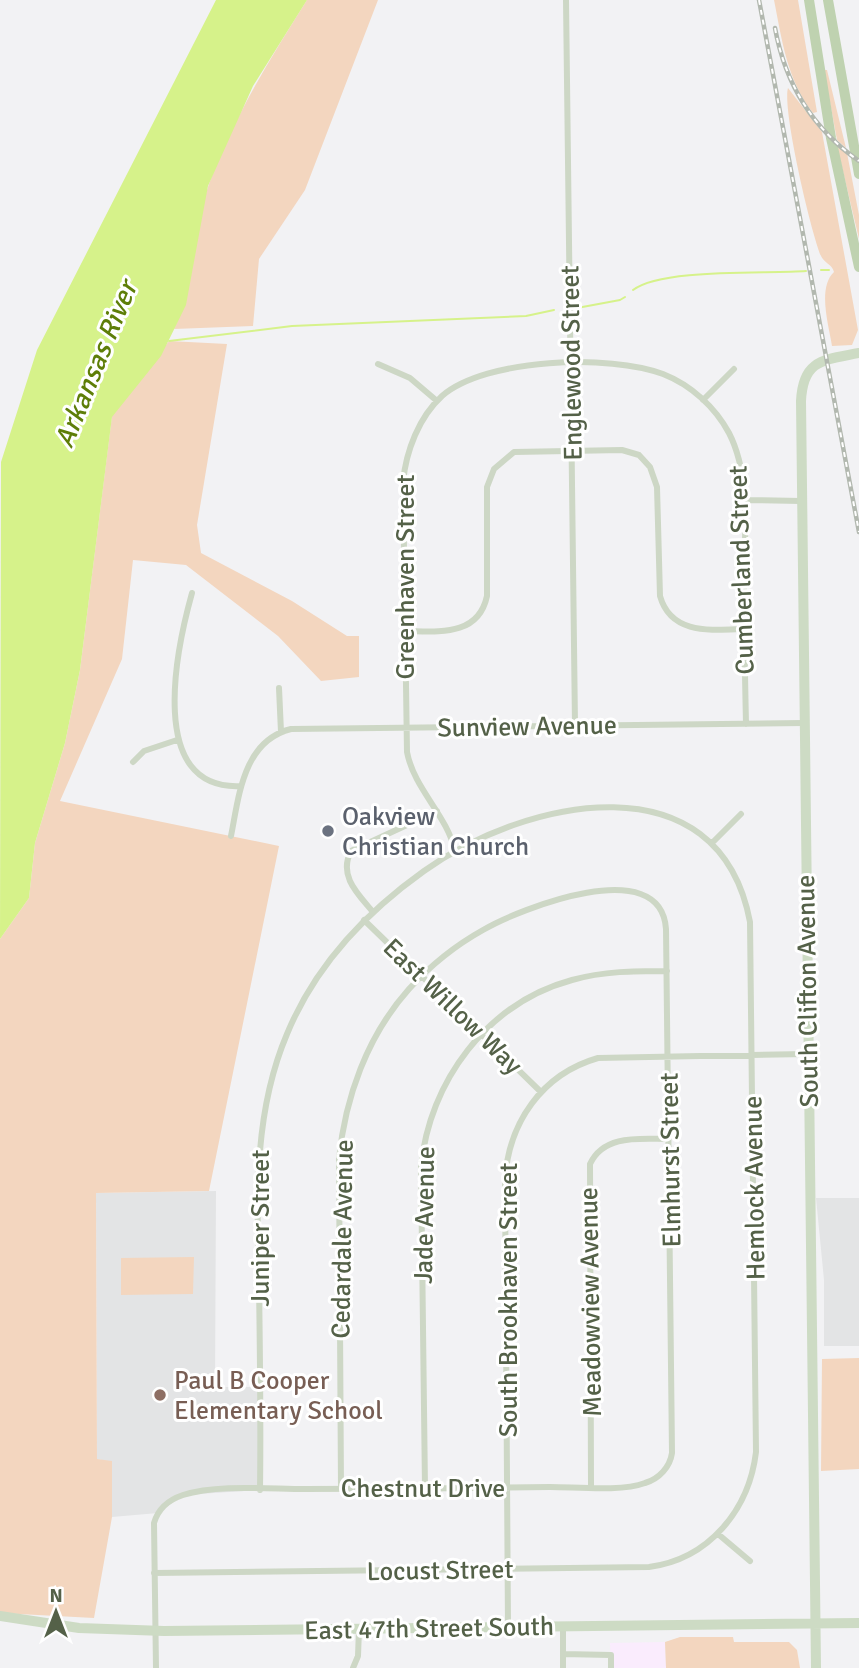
<svg xmlns="http://www.w3.org/2000/svg" width="859" height="1668" font-family="Signika,sans-serif">
  <style>
    .commercial { fill: #faecfd }
    .education { fill: #e3e4e5 }
    .green { fill: #f3d6bf }
    .water { fill: #d6f28a }
    .lines { fill: none; stroke-linecap: round; stroke-linejoin: round }
    .stream { stroke: #d6f28a; stroke-width: 2 }
    .street { stroke: #cdd7c5; stroke-width: 6 }
    .secondary { stroke: #cddbc4; stroke-width: 10 }
    .primary { stroke: #bfd2b0; stroke-width: 10 }
    .rail-casing { stroke: #b2b8af; stroke-width: 4.5 }
    .rail { stroke: #fff; stroke-width: 2; stroke-dasharray: 5; stroke-linecap: butt }
    .worship-dot { fill: #6b7280; stroke: #fff; stroke-width: 2.5 }
    .education-dot { fill: #8d6e63; stroke: #fff; stroke-width: 2.5 }
    .labels { text-anchor: middle; stroke-width: 6; stroke-linejoin: round; paint-order: stroke }
    .street-label { font-size: 26px; fill: #546148; stroke: #fff }
    .worship-label { font-size: 26px; fill: #5b616d; stroke: #fff; text-anchor: start }
    .education-label { font-size: 26px; fill: #785e54; stroke: #fff; text-anchor: start }
    .water-label { font-size: 28px; font-style: italic; fill: #5e7e08; stroke: #fff }
  </style>
  <rect width="100%" height="100%" fill="#f2f2f4"/>
  <!-- commercial -->
  <path class="commercial" d="M665,1642L666,1668H611L610,1643Z"/>
  <!-- education -->
  <path class="education" d="M216,1191L215,1387H260V1490L183,1495L158,1513L112,1517V1462L97,1459L96,1193Z
    M816,1198H859V1346H824V1280Z"/>
  <!-- green -->
  <path class="green" d="M307,0H378L305,190L259,259L253,326L174,329C196,283 192,231 209,184C233,118 270,59 307,0Z
    M774,0H798L817,112L813,113C787,80 782,40 774,0Z
    M824,70H827L846,148L837,140Z
    M788,88L822,132L858,330L852,345L832,346C829,326 817,288 834,272C832,264 824,263 821,256C811,232 782,109 788,88Z
    M837,146L847,153L859,215V239Z
    M169,341L227,344L197,525L201,553L292,601L347,636H359V677L321,681L278,636L186,565L133,560L122,659L60,801L279,846L209,1191L96,1193L97,1459L112,1461V1517L94,1618L0,1613V939L29,898L35,843L65,743L80,670L112,416Z
    M194,1257L193,1294L121,1295V1258Z
    M859,1358V1469L821,1471L822,1359Z
    M680,1637H733L734,1642H789L797,1650L800,1668H666L665,1642Z"/>
  <!-- water -->
  <path class="water" d="M216,0H307L253,86L208,186L186,305L161,356L112,417L80,670L65,743L35,843L29,898L0,939L1,462L37,350Z"/>
  <g class="lines">
    <!-- stream -->
    <path class="stream" d="M821,270H829
      M633,290C661,268 766,274 806,271
      M577,308L620,300L625,297
      M169,341L292,326L526,316L554,310"/>
    <!-- street -->
    <path class="street" d="M566,0L575,725
      M378,364L410,378L437,401
      M703,400L734,369
      M744,500L801,501
      M192,593C177,647 145,791 241,786
      M403,631C436,631 478,638 487,596V487L494,469L514,452L622,450L639,455L650,467L657,487L660,596C671,635 711,630 744,629
      M279,688L281,732
      M133,762L144,751L177,740
      M231,836C239,796 243,741 291,729L804,723
      M713,842L741,814
      M455,851C447,815 414,789 407,752L403,482C406,451 419,417 442,396C486,358 610,354 663,374C691,385 715,407 729,433C752,478 744,537 744,585C744,631 745,678 746,724
      M373,912C358,894 338,876 351,851L437,811
      M364,920L541,1092
      M591,1487L590,1164C604,1134 640,1139 668,1139
      M425,1488L421,1167C429,1082 487,1003 572,980C604,971 635,971 667,971
      M718,1534L750,1561
      M154,1573L649,1567C709,1559 749,1510 756,1452L750,922C719,757 526,798 424,871C365,913 315,966 287,1034C253,1114 257,1199 259,1284C260,1353 261,1421 260,1490
      M563,1626V1668
      M508,1627L505,1181C508,1123 542,1074 598,1058L807,1054
      M563,1654L611,1655V1668
      M156,1668L154,1523C158,1509 168,1500 183,1495C217,1484 269,1489 305,1489C387,1489 468,1488 550,1487C576,1487 621,1492 645,1483C659,1479 670,1467 672,1453L666,929C661,853 521,908 483,930C456,945 430,966 409,989C367,1036 345,1098 339,1159L341,1489
      M353,1668L358,1656L359,1629"/>
    <!-- secondary -->
    <path class="secondary" d="M0,1616L79,1628L164,1631L859,1623
      M816,1668L801,401C803,359 824,360 859,353"/>
    <!-- primary -->
    <path class="primary" d="M809,0L831,138L859,267
      M828,0L859,174"/>
    <!-- rail casing -->
    <g class="rail-casing">
      <path id="rail" d="M759,0L859,532
        M775,28C785,83 813,129 859,161"/>
    </g>
    <!-- rail -->
    <use href="#rail" class="rail"/>
  </g>
  <!-- markers -->
  <circle class="worship-dot" cx="328" cy="831" r="7"/>
  <circle class="education-dot" cx="160" cy="1395" r="7"/>
  <g class="labels">
    <!-- street labels -->
    <g class="street-label">
      <text transform="translate(571 363) rotate(-91)" y="9">Englewood Street</text>
      <text transform="translate(741 570) rotate(-92)" y="9">Cumberland Street</text>
      <text transform="translate(405 577) rotate(-90)" y="9">Greenhaven Street</text>
      <text transform="translate(527 726) rotate(-1)" y="9">Sunview Avenue</text>
      <text transform="translate(807 991) rotate(-91)" y="9">South Clifton Avenue</text>
      <text transform="translate(453 1006) rotate(44)" y="9">East Willow Way</text>
      <text transform="translate(670 1160) rotate(-91)" y="9">Elmhurst Street</text>
      <text transform="translate(754 1188) rotate(-91)" y="9">Hemlock Avenue</text>
      <text transform="translate(424 1215) rotate(-89)" y="9">Jade Avenue</text>
      <text transform="translate(260 1228) rotate(-90)" y="9">Juniper Street</text>
      <text transform="translate(342 1239) rotate(-89)" y="9">Cedardale Avenue</text>
      <text transform="translate(508 1300) rotate(-90)" y="9">South Brookhaven Street</text>
      <text transform="translate(590 1302) rotate(-91)" y="9">Meadowview Avenue</text>
      <text x="423" y="1497">Chestnut Drive</text>
      <text transform="translate(440 1570) rotate(-1)" y="9">Locust Street</text>
      <text transform="translate(429 1628) rotate(-1)" y="9">East 47th Street South</text>
    </g>
    <!-- worship labels -->
    <g class="worship-label">
      <text x="342" y="825">Oakview<tspan x="342" dy="30">Christian Church</tspan></text>
    </g>
    <!-- education labels -->
    <g class="education-label">
      <text x="174" y="1389">Paul B Cooper<tspan x="174" dy="30">Elementary School</tspan></text>
    </g>
    <!-- water labels -->
    <g class="water-label">
      <text transform="translate(95 364) rotate(-68)" y="10">Arkansas River</text>
    </g>
  </g>
  <!-- north arrow -->
  <g transform="translate(56 1612)" stroke="#ffffff" stroke-width="5" paint-order="stroke">
  <path d="M0-5L12 26L0 18L-12 26Z" fill="#546148"/>
  <text y="-10" font-size="19" font-weight="bold" text-anchor="middle" fill="#546148">N</text>
  </g>
</svg>
